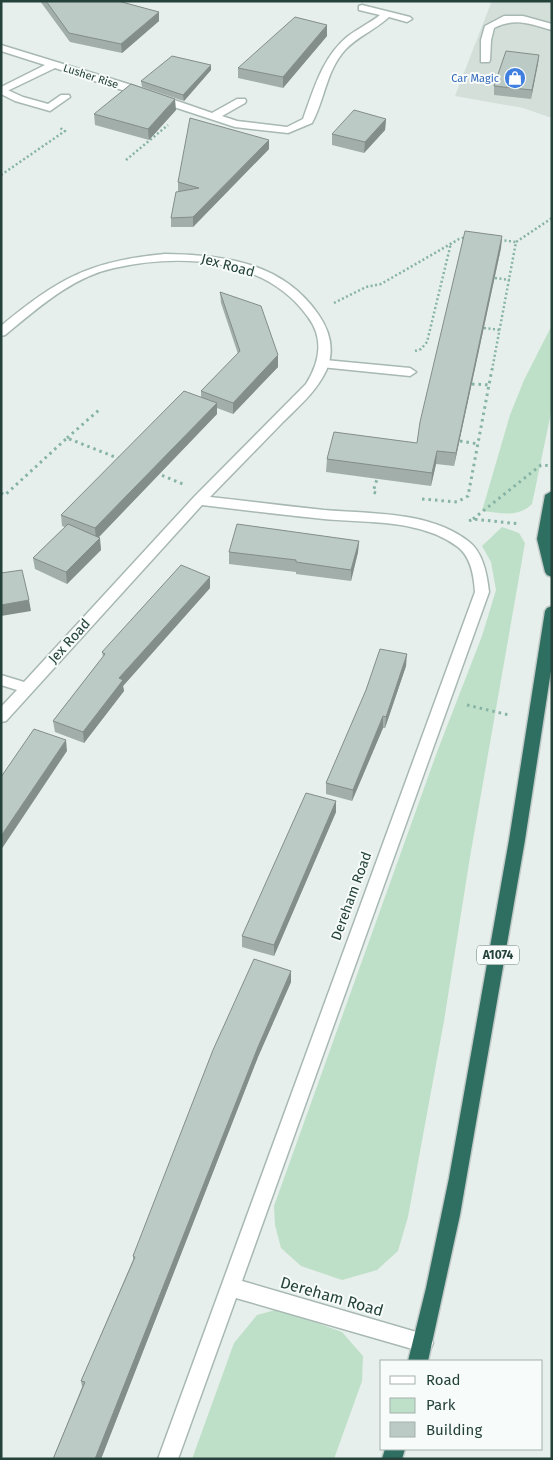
<svg xmlns="http://www.w3.org/2000/svg" width="553" height="1460" font-family="'Fira Sans',sans-serif">
  <style>
    .built { fill: #d4dfda }
    .green { fill: #bfe0c8 }
    .lines { fill: none; stroke-linecap: round; stroke-linejoin: round }
    .lane-casing { stroke: #a8b8b2; stroke-width: 3 }
    .street-casing { stroke: #a8b8b2; stroke-width: 3 }
    .highway-casing { stroke: #c2cac8; stroke-width: 3 }
    .path-far1 { stroke: #86b3a5; stroke-width: 2.5; stroke-dasharray: 2 2.5; stroke-linecap: butt }
    .path { stroke: #86b3a5; stroke-width: 3; stroke-dasharray: 2.5 4; stroke-linecap: butt }
    .lane { fill: #fff; fill-rule: evenodd }
    .street { fill: #fff; fill-rule: evenodd }
    .highway { fill: #2f6f62; fill-rule: evenodd }
    .wall { fill: #a1aea9 }
    .shaded-wall { fill: #838d89 }
    .building { fill: #bbcac4; stroke: #838d89 }
    .labels { text-anchor: middle; stroke-width: 4; stroke-linejoin: round; paint-order: stroke }
    .far-street-label { font-size: 11px; fill: #24423a; stroke: #f7fbf9 }
    .far-shop-label { font-size: 11px; fill: #366cbe; stroke: #f7fbf9; text-anchor: end }
    .shield { fill: #f7fbf9; stroke: #637a73; stroke-width: 1 }
    .shield-label { font-size: 12px; font-weight: bold; fill: #24423a }
    .street-label { font-size: 14px; fill: #24423a; stroke: #f7fbf9 }
    .near-street-label { font-size: 16px; fill: #24423a; stroke: #f7fbf9 }
  </style>
  <rect width="100%" height="100%" fill="#e6efeb"/>
  <!-- built -->
  <path class="built" d="M485,1H552V118L523,108L455,96L491,3Z"/>
  <!-- green -->
  <path class="green" d="M552,325V408L532,504C518,518 501,513 482,511L510,415L524,380Z
    M502,527L519,533L525,543L470,857L444,1021L408,1217L398,1251L377,1270L342,1280L301,1266L281,1248L275,1225L274,1206L437,752L482,636L496,590L491,562L482,546Z
    M279,1309L342,1332L363,1356L362,1381L334,1459H192L234,1343L257,1315Z"/>
  <g class="lines">
    <!-- lane casing -->
    <g class="lane-casing">
      <path id="lane" d="M504,16H523L552,24V30C530,24 516,17 494,28L491,40L490,60L489,62H481V40L485,26Z
        M1,87L23,97L48,104L61,95H69L70,97L50,111L15,101L1,94Z
        M325,360L410,368L416,372L410,376L321,367L319,364L321,361Z"/>
    </g>
    <!-- street casing -->
    <g class="street-casing">
      <path id="street" d="M362,5L410,17L412,19L407,22L389,17C375,30 358,36 345,50C326,71 325,99 312,123L288,133L235,127L55,68L1,94V87L45,65L1,51V45L125,83L212,113L237,99H245L246,101L245,103L222,116L237,121L287,127L303,119C314,89 322,58 347,37C357,29 370,23 380,15L359,10V6Z
        M165,254C224,255 282,262 318,314C330,331 335,351 326,371C316,392 298,407 282,423C258,448 234,472 210,497C248,501 286,506 324,510C370,514 429,511 468,541C483,552 487,574 489,592L242,1281L423,1334L430,1336L433,1343L430,1350L423,1352L236,1298L178,1459H158L475,592C474,576 471,557 458,547C421,519 368,523 324,519C284,515 243,510 202,505L6,721L1,722V707L17,690L1,685V675L24,682L194,497L306,384C320,362 324,338 308,317C266,257 180,253 114,268C72,277 38,308 5,335L1,336V326C59,278 90,261 165,254Z"/>
    </g>
    <!-- highway casing -->
    <g class="highway-casing">
      <path id="highway" d="M552,491V577L547,575L545,572L537,539L545,495Z
        M552,606V664L525,840L460,1215L428,1361H408L426,1288L449,1178L509,840L545,611L547,608Z
        M385,1449H405L402,1459H382Z"/>
    </g>
    <!-- path-far1 -->
    <path class="path-far1" d="M126,160L168,125
      M1,175L65,131L60,128
      M500,240L516,242
      M495,278L510,280
      M334,303L366,287L381,284L459,239L466,237
      M484,328L500,330
      M415,351L421,349L427,342L451,243
      M492,370L516,242L552,218"/>
    <!-- path -->
    <path class="path" d="M472,384L490,385
      M67,438L99,410
      M460,441L478,444
      M156,473L183,484
      M1,493L5,495L67,438L120,459
      M376,493L373,492L377,479
      M422,499L457,502L468,496L492,369
      M473,519L541,465L552,466
      M469,521L473,519L520,524
      M467,705L509,715"/>
    <!-- lane -->
    <use href="#lane" class="lane"/>
    <!-- street -->
    <use href="#street" class="street"/>
    <!-- highway -->
    <use href="#highway" class="highway"/>
  </g>
  <!-- wall -->
  <path class="wall" d="M40,1H118L159,12V21L122,53L70,42Z
    M327,36L283,88L238,78V68Z
    M539,55L531,99L494,95V86Z
    M211,65V70L184,101L142,87L141,81Z
    M176,110L149,140L95,125L94,114Z
    M386,119L385,130L364,153L332,145V134Z
    M269,149L193,227H171V218L180,191H178V182Z
    M502,236L501,248L454,466L436,464L431,486L326,472L327,459L417,443Z
    M220,292L278,367L233,414L217,408V414L99,537L101,550L67,584L35,569L33,558L65,527L62,526L61,515L201,397V391L238,354L221,303Z
    M359,541L358,552L351,581L296,574V572L229,564V552Z
    M210,588L123,686L124,691L84,743L55,732L53,721L103,657L102,652Z
    M406,666L385,728H383L352,801L326,794V783Z
    M336,801V812L274,956L242,947V936Z
    M291,971V982L258,1057L101,1459H53L82,1387L81,1381L133,1260V1256Z"/>
  <!-- shaded-wall -->
  <path class="shaded-wall" d="M159,12V21L122,53L121,44Z
    M327,25V36L283,88V77Z
    M539,55L538,64L531,99L532,90Z
    M211,65V70L184,101L183,95Z
    M175,99L176,110L149,140L148,129Z
    M386,119L385,130L364,153L365,142Z
    M269,140V149L193,227V217Z
    M502,236L501,248L454,466L456,453Z
    M278,355V367L233,414V403Z
    M217,403V414L96,540L95,528Z
    M437,451L436,464L431,486L432,473Z
    M100,538L101,550L67,584L66,572Z
    M359,541L358,552L351,581V570Z
    M210,577V588L123,686L124,691L84,743L83,732L119,678Z
    M29,600L31,611L1,616V605Z
    M407,654L406,666L385,728L386,717Z
    M383,716V728L352,801L353,790Z
    M66,740L67,751L1,850V836Z
    M336,801V812L274,956V945Z
    M291,971V982L258,1057L101,1459H95L258,1047Z"/>
  <!-- building -->
  <path class="building" d="M46,1H118L159,12L121,44L69,33Z
    M295,17L327,25L283,77L238,68Z
    M506,51L539,55L532,90L494,86Z
    M172,56L211,65L183,95L141,81Z
    M131,84L175,99L148,129L94,114Z
    M354,110L386,119L365,142L332,134Z
    M190,118L269,140L193,217L171,218L176,192L199,188L178,182Z
    M465,231L502,236L456,453L437,451L432,473L327,459L334,432L417,443L420,422Z
    M220,292L261,306L278,355L233,403L201,391L240,351Z
    M184,391L217,403L95,528L61,515Z
    M68,524L100,538L66,572L33,558Z
    M237,524L359,541L351,570L296,562V560L229,552Z
    M181,565L210,577L119,678L123,680L83,732L53,721L105,654L102,652Z
    M22,570L29,600L1,605V573Z
    M380,649L407,654L386,717L383,716L353,790L326,783L366,690Z
    M34,729L66,740L1,836V777Z
    M306,793L336,801L274,945L242,936Z
    M254,959L291,971L258,1047L95,1459H53L85,1382L81,1381L135,1257L133,1256L213,1050Z"/>
  <!-- icons -->
  <defs>
    <g id="shop-disc" transform="scale(1.125)"><circle r="9.5" fill="#3f7fe0" stroke="#f7fbf9"/><path d="M-5-2.5h2.3a2.7 3.5 0 0 1 5.4 0H5L5.5 6h-11ZM-1.5-2.5h3a1.5 2.3 0 0 0-3 0Z" fill="#fff"/></g>
  </defs>
  <g fill-rule="evenodd">
    <use href="#shop-disc" x="515" y="78"/>
  </g>
  <g class="labels">
    <!-- far-street labels -->
    <g class="far-street-label">
      <text transform="translate(91 76) rotate(18)" y="4">Lusher Rise</text>
    </g>
    <!-- far-shop labels -->
    <g class="far-shop-label">
      <text x="499" y="82">Car Magic</text>
    </g>
    <!-- shield labels -->
    <rect class="shield" x="477" y="945.5" width="42" height="19" rx="4"/>
    <g class="shield-label">
      <text x="498" y="959">A1074</text>
    </g>
    <!-- street labels -->
    <g class="street-label">
      <text transform="translate(228 265) rotate(15)" y="5">Jex Road</text>
      <text transform="translate(69 641) rotate(-48)" y="5">Jex Road</text>
      <text transform="translate(351 896) rotate(-70)" y="5">Dereham Road</text>
    </g>
    <!-- near-street labels -->
    <g class="near-street-label">
      <text transform="translate(332 1296) rotate(16)" y="6">Dereham Road</text>
    </g>
  </g>
  <!-- border -->
  <rect width="553" height="1460" fill="none" stroke="#24423a" stroke-width="5"/>
  <!-- legend -->
  <rect x="380" y="1360" width="162" height="90" fill="#f7fbf9" stroke="#a3b1ad"/>
  <rect x="390" y="1376" width="25" height="8" fill="#ffffff" stroke="#a3b1ad"/>
  <text x="426" y="1385" font-size="15" fill="#24423a">Road</text>
  <rect x="390" y="1398" width="25" height="15" fill="#bfe0c8" stroke="#a3b1ad"/>
  <text x="426" y="1410" font-size="15" fill="#24423a">Park</text>
  <rect x="390" y="1422" width="25" height="15" fill="#bbcac4" stroke="#a3b1ad"/>
  <text x="426" y="1435" font-size="15" fill="#24423a">Building</text>
</svg>
